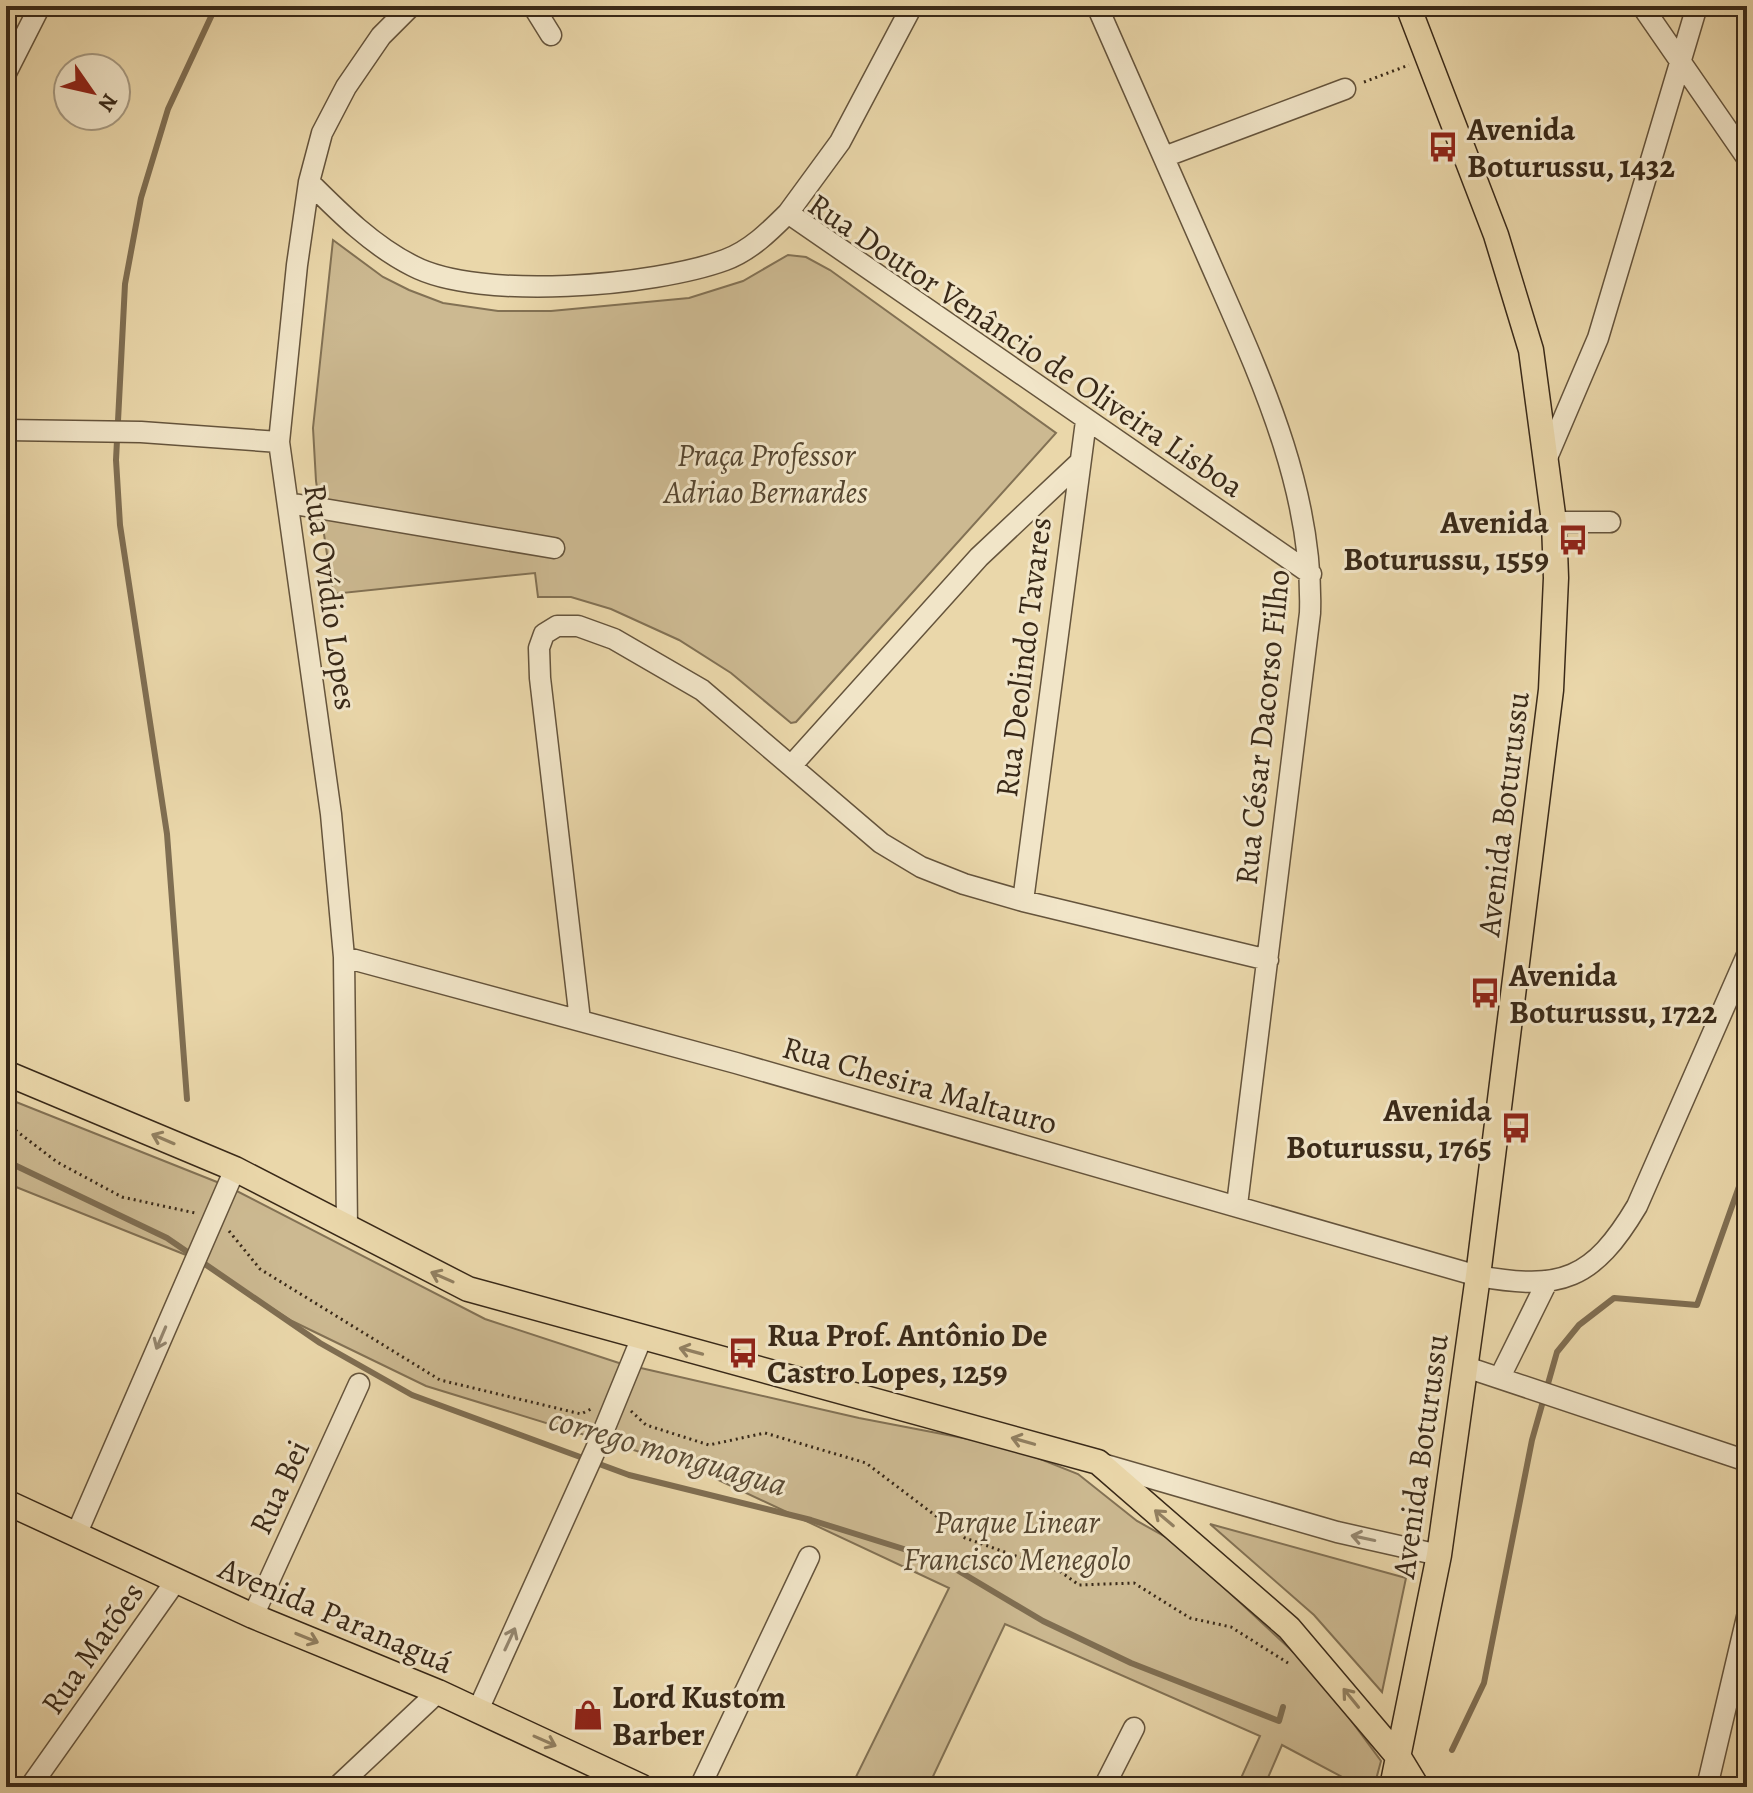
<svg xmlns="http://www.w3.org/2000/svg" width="1753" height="1793" font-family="Alegreya,serif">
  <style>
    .green { fill: #ccb991; stroke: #827154; stroke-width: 2 }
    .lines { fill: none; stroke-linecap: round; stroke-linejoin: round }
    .stream { stroke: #7f6e52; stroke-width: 6 }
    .minor-casing { stroke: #65543c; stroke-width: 23 }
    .major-casing { stroke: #392918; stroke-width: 27 }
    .path { stroke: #392918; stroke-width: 3; stroke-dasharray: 2 4; stroke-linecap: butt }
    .minor { stroke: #f1e5c8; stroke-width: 20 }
    .major { stroke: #ead7aa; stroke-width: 24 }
    .oneway { stroke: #928061 }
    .oneway2 { stroke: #958770 }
    .labels { text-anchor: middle; stroke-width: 6; stroke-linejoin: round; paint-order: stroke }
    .poi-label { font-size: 32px; font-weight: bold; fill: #392918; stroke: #f1e5c8; text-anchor: start }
    .street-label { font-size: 32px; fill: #392918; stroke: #f1e5c8 }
    .park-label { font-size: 32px; font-style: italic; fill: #564630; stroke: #f1e5c8 }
    .water-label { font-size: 34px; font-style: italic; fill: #5c4c35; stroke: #f1e5c8 }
  </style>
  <rect width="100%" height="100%" fill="#ead7aa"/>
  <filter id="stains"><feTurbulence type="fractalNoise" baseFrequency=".0025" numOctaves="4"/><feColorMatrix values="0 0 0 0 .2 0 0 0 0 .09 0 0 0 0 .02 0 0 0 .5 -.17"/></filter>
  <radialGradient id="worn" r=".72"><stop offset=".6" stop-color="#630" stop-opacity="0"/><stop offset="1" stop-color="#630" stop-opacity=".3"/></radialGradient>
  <!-- green -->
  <path class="green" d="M333,240L383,277L409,290L443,303L498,311H551L689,298L743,281L788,255L806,257L830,270L1056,433L796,722L791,723L731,673L679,640L611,609L571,597H538L535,573L333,594L316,481L313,428Z
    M6,1098L227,1186L485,1319L619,1363L859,1418L1010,1447L1078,1474L1137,1521L1175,1542L1316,1673L1381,1761L1374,1787H1361L1282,1745L1264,1787H1237L1260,1736L1005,1624L928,1787H851L949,1588L695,1469L426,1386L292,1321L191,1257L6,1183Z
    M1210,1524L1406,1578L1382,1692L1314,1615Z"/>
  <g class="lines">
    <!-- stream -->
    <path class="stream" d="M187,1099L167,834L120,525L116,460L125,284L141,198L168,109L216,6
      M6,1161L167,1238L320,1343L412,1395L629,1475L811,1520L942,1561L1043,1621L1131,1663L1279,1721L1283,1707
      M1452,1750L1484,1683L1532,1440L1557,1352L1579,1325L1614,1298L1697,1305L1747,1164"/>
    <!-- minor casing -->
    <g class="minor-casing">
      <path id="minor" d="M533,6L551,35
        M1097,6C1134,90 1171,174 1208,258C1257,370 1314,487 1310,613L1237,1205
        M1642,6L1747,158
        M6,73L40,6
        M1164,157L1345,89
        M309,182C340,213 373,246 413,266C480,301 654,286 725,260C750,251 770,231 788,213L1311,574
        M788,213L840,142L912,6
        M6,430L141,432L279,442
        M1546,460L1598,338L1697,6
        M288,503L554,548
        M1554,522H1610
        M791,766L979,557L1078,464
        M1023,901L1086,421
        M344,957L736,1063L1478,1276C1561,1291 1593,1280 1637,1206L1747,955
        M580,1020L540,678L539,648L544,634L557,626H578L614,639L702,690L881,843L921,867L964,884L1023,901L1268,960
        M347,1227L344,957L331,814L279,442L297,265L309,182L322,133L346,87L381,36L411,6
        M1466,1367L1747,1461
        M1500,1377L1546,1284
        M1099,1463L1337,1532L1439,1555
        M76,1535L235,1169
        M253,1616L359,1384
        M478,1710L599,1442L642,1337
        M30,1787L175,1582
        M337,1787L438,1692
        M700,1787L809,1557
        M1104,1787L1134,1728
        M1707,1787L1747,1617"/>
    </g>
    <!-- major casing -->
    <g class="major-casing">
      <path id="major" d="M6,1073L235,1169L468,1289L1098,1462L1289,1628L1400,1759L1417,1787
        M6,1502L253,1616L438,1692L642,1787
        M1392,1787L1439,1555L1478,1276L1551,690L1556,578L1554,522L1531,350L1496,235L1408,6"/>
    </g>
    <!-- path -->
    <path class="path" d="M1364,82L1409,65
      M6,1123L57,1162L122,1197L195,1213
      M229,1231L260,1269L440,1380L581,1414L591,1409
      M631,1411L646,1425L709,1445L765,1433L866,1463L965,1538L1061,1572L1079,1585L1134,1583L1190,1618L1231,1627L1288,1663"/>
    <!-- minor -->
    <use href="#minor" class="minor"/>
    <!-- major -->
    <use href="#major" class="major"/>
  </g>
  <!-- one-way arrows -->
  <defs><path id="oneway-shaft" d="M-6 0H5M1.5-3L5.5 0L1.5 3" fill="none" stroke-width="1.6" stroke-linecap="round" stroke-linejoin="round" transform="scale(2)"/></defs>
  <g class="oneway">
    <use href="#oneway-shaft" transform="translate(163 1139) rotate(-157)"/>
    <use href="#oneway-shaft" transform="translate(442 1277) rotate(-156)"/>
    <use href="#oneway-shaft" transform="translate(691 1351) rotate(-165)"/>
    <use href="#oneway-shaft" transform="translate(1023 1441) rotate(-164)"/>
    <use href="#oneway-shaft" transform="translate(1164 1518) rotate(-140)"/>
    <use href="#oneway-shaft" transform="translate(307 1638) rotate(22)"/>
    <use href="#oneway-shaft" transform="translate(1351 1698) rotate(-129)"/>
    <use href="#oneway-shaft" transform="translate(545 1741) rotate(24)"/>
  </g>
  <g class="oneway2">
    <use href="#oneway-shaft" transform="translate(161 1338) rotate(113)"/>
    <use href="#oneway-shaft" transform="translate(1363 1538) rotate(-168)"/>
    <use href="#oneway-shaft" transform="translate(510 1639) rotate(-65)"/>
  </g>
  <!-- icons -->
  <defs>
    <g id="bus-bare" transform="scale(2.4)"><path d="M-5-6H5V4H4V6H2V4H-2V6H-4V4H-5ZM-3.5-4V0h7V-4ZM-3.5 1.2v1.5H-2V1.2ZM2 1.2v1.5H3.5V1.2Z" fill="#8f2418" stroke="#f1e5c8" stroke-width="2.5" paint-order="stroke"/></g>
    <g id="shop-bare" transform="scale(2.4)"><path d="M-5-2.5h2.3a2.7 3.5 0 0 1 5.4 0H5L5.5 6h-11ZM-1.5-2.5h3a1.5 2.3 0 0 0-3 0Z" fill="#8f2418" stroke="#f1e5c8" stroke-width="2.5" paint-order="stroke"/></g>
  </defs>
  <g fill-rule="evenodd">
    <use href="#bus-bare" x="1443" y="147"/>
    <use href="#bus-bare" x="1573" y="540"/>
    <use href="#bus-bare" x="1485" y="993"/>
    <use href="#bus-bare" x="1516" y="1128"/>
    <use href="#bus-bare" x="743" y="1353"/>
    <use href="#shop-bare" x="588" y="1715"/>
  </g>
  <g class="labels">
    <!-- poi labels -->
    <g class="poi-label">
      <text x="1467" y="140">Avenida<tspan x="1467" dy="37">Boturussu, 1432</tspan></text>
      <text x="1549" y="533" text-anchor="end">Avenida<tspan x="1549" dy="37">Boturussu, 1559</tspan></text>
      <text x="1509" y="986">Avenida<tspan x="1509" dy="37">Boturussu, 1722</tspan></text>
      <text x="1492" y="1121" text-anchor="end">Avenida<tspan x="1492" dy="37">Boturussu, 1765</tspan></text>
      <text x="767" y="1346">Rua Prof. Antônio De<tspan x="767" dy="37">Castro Lopes, 1259</tspan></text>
      <text x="612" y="1708">Lord Kustom<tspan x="612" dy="37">Barber</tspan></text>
    </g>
    <!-- street labels -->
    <g class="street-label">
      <text transform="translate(1026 345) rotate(34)" y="11">Rua Doutor Venâncio de Oliveira Lisboa</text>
      <text transform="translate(331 597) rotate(82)" y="11">Rua Ovídio Lopes</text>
      <text transform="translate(1023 657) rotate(-83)" y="11">Rua Deolindo Tavares</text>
      <text transform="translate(1262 727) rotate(-84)" y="11">Rua César Dacorso Filho</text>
      <text transform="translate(1503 814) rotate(-83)" y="11">Avenida Boturussu</text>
      <text transform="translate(920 1085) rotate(16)" y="11">Rua Chesira Maltauro</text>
      <text transform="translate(1420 1456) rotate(-82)" y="11">Avenida Boturussu</text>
      <text transform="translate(279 1487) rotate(-65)" y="11">Rua Bei</text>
      <text transform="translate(336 1615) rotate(23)" y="11">Avenida Paranaguá</text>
      <text transform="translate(92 1648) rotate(-55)" y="11">Rua Matões</text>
    </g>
    <!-- park labels -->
    <g class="park-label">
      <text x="766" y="466">Praça Professor<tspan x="766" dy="37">Adriao Bernardes</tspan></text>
      <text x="1017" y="1533">Parque Linear<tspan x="1017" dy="37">Francisco Menegolo</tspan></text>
    </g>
    <!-- water labels -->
    <g class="water-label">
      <text transform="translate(668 1451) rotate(16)" y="12">corrego monguagua</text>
    </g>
  </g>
  <!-- margin -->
  <rect width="1753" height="1793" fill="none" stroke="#ead7aa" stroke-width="32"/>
  <rect x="8" y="8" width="1737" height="1777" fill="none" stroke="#392918" stroke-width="4"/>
  <rect x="16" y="16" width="1721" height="1761" fill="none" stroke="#392918" stroke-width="2"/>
  <!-- north arrow -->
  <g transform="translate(92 92) rotate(124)"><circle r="38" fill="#f1e5c8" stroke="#a79a82" stroke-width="2"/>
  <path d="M0-6L14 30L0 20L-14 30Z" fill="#8f2418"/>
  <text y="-12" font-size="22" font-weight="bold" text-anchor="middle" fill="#392918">N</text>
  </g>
  <rect width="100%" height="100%" filter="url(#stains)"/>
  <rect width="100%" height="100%" fill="url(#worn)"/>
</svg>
